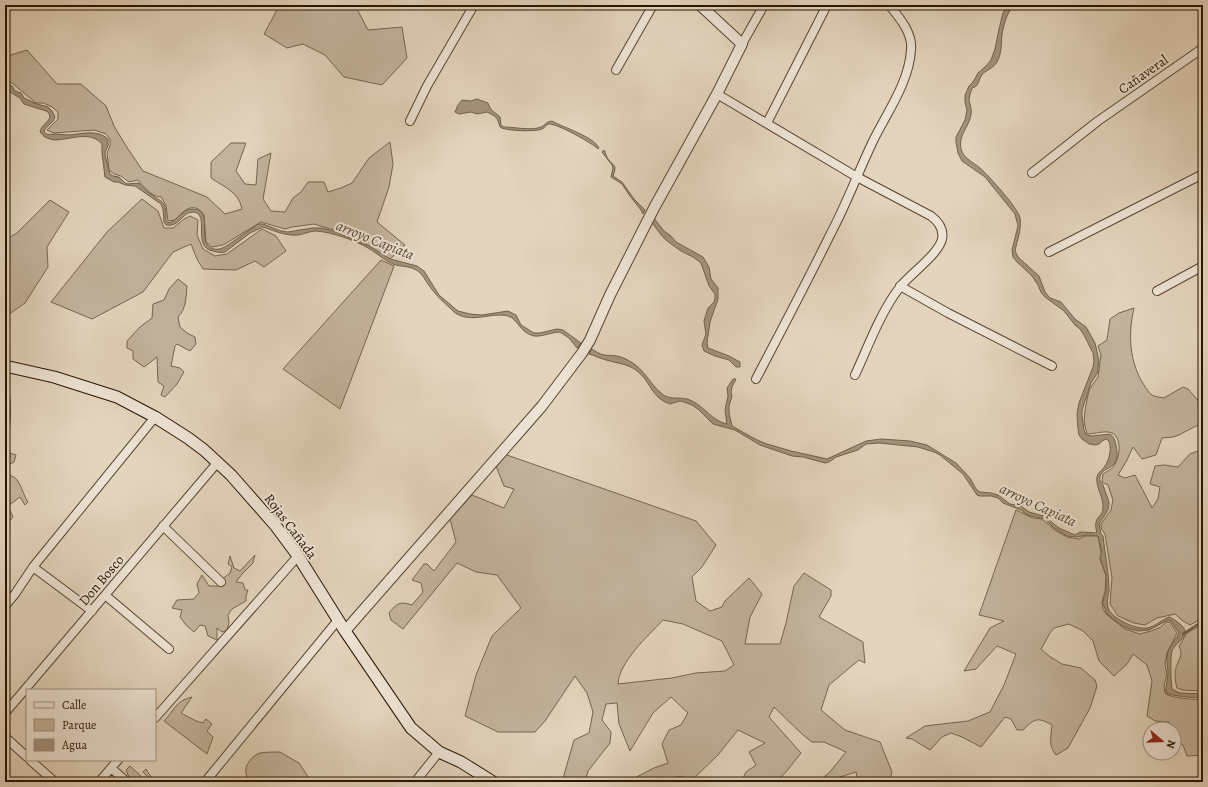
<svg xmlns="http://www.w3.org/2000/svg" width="1208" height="787" font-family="Alegreya,serif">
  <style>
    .green { fill: #c3b39d; stroke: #75644e; fill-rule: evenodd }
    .water { fill: #a3937d; stroke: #71604b }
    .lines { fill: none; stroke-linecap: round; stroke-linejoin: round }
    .stream { stroke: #71604b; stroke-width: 2.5 }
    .minor-casing { stroke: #56442f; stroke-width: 10 }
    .tertiary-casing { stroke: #56442f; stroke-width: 12 }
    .secondary-casing { stroke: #271400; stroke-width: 13 }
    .minor { stroke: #ede3d4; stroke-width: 8 }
    .tertiary { stroke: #ede3d4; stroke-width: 10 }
    .secondary { stroke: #ede3d4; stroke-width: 11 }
    .labels { text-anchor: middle; stroke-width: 4; stroke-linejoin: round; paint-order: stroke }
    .street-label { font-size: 14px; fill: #271400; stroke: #ede3d4 }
    .water-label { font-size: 15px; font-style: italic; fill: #594732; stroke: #ede3d4 }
  </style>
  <rect width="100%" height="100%" fill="#e3d4bd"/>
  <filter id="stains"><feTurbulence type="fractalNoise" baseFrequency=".005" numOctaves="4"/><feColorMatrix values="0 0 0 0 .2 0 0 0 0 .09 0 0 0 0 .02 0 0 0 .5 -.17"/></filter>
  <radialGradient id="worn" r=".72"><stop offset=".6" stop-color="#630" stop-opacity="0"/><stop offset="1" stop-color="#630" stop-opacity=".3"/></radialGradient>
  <!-- green -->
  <path class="green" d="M278,5H360L357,9L368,30L402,27L407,58L382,85L344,77L325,55L303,44L287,48L264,34L278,8Z
    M27,50L57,84H81L106,106L114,126L128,149L143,171L207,197L225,214L242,209C239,192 224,187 211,178V162L231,143H246L236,171L245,184L256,185L258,159L271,153L263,199L271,211L285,212L293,198L301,192L308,182H324L328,192L341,188L352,183L369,158L390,142L393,164L389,187L377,222L405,245L390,259L351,235L314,224L292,227L285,229L261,222L223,245L212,247L206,242L204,215C194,200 183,211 175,220L168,221L166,205L161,197C152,197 144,187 138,180L129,182L121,176L114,174L109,170L107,153L110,146V139L106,134L94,130L54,133L47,130L58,119V112L52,107L43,103H36L12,83L5,81V58L11,55Z
    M142,199L158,211L164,228H173L184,219L190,216L198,220L197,235L203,249L215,256L227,254L262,229L276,236L286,251L264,267L255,261L236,270L203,269L197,259L191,244L173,252L143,292L92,319L51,302L107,232Z
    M50,200L69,212L47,247L48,267L25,303L5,317V240L17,233Z
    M381,260L394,266L340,409L283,369Z
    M178,279L187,286C186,298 186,309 178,317L180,327L187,333L195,337L196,344L190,351L177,344L175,346L171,366L180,368L184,372L177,384L165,397L161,395L164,386L158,382L157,357L144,367L133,359V351L127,348V341L140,327L152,318L153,304L164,300L169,289Z
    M1134,308C1128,334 1129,362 1144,385C1146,388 1149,393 1152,395C1155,397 1160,397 1164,398L1183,387L1188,389L1203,406V426H1196L1179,435L1173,437L1162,438L1156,455L1142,459L1133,447L1126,462L1118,475L1125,478L1135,475L1152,508L1158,499L1160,487L1150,484L1155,466L1164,465L1178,467L1190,454L1203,449V618L1190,625L1183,621L1175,614L1157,618L1145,625L1134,623L1118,616L1110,604L1112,578L1105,534L1101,528V524L1111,510L1113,500L1108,485L1102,482L1103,474C1107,471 1113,469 1115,464C1120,456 1122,438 1112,433C1106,430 1095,434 1087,434L1084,422L1085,410L1089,390L1098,377L1101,355L1098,346L1107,340L1110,319L1119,313Z
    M8,386C13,407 10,430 6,452L16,455L14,462L6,466H5V389Z
    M504,454L696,521L716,545L702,567L692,577L696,601L710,611L722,607L725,601L749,578L762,594L750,617L745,644H780L786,623L794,586L804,573L831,590V596L819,617L863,642L865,663L859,660L829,685L821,710L845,730L880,742L892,772L890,782H858L856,772L840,777L836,782H817L829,773L846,752L824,742H812L803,735L774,707L769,717L801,753L786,772L776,782H741L746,772L756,765L749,752L765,743L738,730L718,755L692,780L680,776L665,782H627L654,768L668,763L662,744L669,730L681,725L688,713L671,697L653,713L630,751L619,724L617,703L606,704L602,720L611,732L610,743L588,771L585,782H563L564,775L574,740L589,733L593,712L587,693L575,676L545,721L535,732H498L465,716L476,675L492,636L521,608L497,575L476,572L457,563L403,629L391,620L389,613C397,603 400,601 412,605L423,592L421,583L412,580L424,564H427L434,571L456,542L450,519L472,495L504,508L514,489L504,486L496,466ZM663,620L683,624L722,641L734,665L725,671L696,673L672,678L618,684C619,662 648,636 663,620Z
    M5,474C8,475 12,476 14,477C21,482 23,495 28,502L25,505L20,497L8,506L13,517L8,523L5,531Z
    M1016,510L1033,518L1042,519L1055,530L1067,537L1079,539L1085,536H1098L1101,553L1100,559L1106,576L1105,591L1102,603L1103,609L1106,614L1125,629L1140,634L1151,631L1161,627L1166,622H1170L1177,633L1167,653L1165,664L1167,675L1164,685L1165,693C1171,699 1194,699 1203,700V755L1187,756L1183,745L1174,739V729H1168L1169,722L1155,721L1147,716L1152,681L1147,665L1133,654L1127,664L1114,676L1099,661L1093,641L1083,631L1069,624L1054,628L1050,633L1041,649L1049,656L1062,664L1081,668L1095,680L1097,686L1090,708L1068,748L1056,755C1048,745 1051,737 1052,725C1038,717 1035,718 1023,730H1017L1011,719L1005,717L981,747L962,737L951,733L942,737L930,750L912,739L906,738L925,726L968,721L990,712L1004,685L1016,654L997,646L976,669L964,671L990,628L1004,621L979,615Z
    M255,555L253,563L243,573L236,582L243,583L245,590H248L246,596V601L232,609L228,615L229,623L227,630L222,632L217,628V640L208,636L205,626L200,625L194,632L186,625L180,617L182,610L172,608L177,600L194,599L199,593L197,584L202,575L209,586H222L224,581L221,580L230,573L232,567L228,564L230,556L234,568L240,571Z
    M1203,624V691L1183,690L1177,688C1175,681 1174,671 1177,665C1180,657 1183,655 1179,646L1187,633Z
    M192,697L181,713L196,721L203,723L206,719L212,724L207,731L213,737L207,754L164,721C175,710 175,701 192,697Z
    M280,752L299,763L309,778L307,782H249C249,779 246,776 246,773C244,765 253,755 260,753C266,752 274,752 280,752Z
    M130,766L144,779L148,777L143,772L146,769C150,777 154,779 162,782H137L135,779L129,777L126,770Z"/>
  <!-- water -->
  <path class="water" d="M1008,5H1014C1007,12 1004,24 1002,34C1001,43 1002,53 997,62C993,69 985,70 981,76C978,82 979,86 972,88C971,92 969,96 969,100C970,105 972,109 971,115C969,127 958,135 961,149C964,159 973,162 980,168C988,175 1019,209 1020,218C1022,229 1017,240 1015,251L1018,257L1039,276L1045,292L1050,298L1061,302L1075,319L1086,327L1095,343L1099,361L1098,367V372L1091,383L1082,410V416L1084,430L1086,435L1092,436L1110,434C1114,437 1115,440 1116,445C1122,472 1103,464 1100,477C1099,481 1101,482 1103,485C1104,488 1105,491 1106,494C1113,508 1106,512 1099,524L1101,534L1103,536C1105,554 1109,573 1109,591C1108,598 1106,603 1109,610C1114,619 1136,630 1147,628C1155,627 1161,620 1169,617C1174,619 1178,622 1182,626C1192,636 1175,642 1172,651C1170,656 1171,684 1172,689L1180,693L1203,694V698C1195,698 1171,696 1166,693C1165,685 1168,681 1168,674C1168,666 1165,658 1169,649C1171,643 1177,639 1179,633L1171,621L1168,620L1149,630L1139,631L1130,629L1122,626L1107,614L1103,604V600L1106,592V575L1100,558L1102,552L1098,536L1087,535L1077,537L1067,536L1054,528L1045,519L1027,515L1021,510L1003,503L998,498L991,496H980L977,495L963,474L940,455L934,452L918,447L879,443L866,444L858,450L836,457L829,462L825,463L803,457L792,456L760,445L735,430L713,424L699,410L692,405L684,402L680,401L670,404C651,398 651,381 636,370C626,363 614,363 603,359C598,358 594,355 589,354L592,349C606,359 607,353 621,357C624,358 628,360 631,362C644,369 650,384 661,393C670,402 682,395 692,401C705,407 712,421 727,424L725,410L728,396L727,388L733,379H736L732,387L731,392L732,396L729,406V413L732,426L755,439L767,444L791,451L827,459L866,441L881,439L910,441L927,445L956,463L970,478L976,489L980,492L991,493L998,495L1010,504L1021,506L1029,512L1044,516L1059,528L1075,535L1080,532L1097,533C1092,515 1103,519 1103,507C1104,497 1093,483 1098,474C1098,473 1101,471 1102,470C1109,462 1112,451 1109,441L1106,439L1102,441L1099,444L1095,445L1089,444L1082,439L1079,435L1078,429L1077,414L1079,403L1093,367L1094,361L1093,353L1084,335L1080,329L1075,325L1064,311L1045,297L1041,292L1038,285L1032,276L1017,262L1013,257L1012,250L1018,226L1015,214L985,177L962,161L958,153L956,142V137L965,120L967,110L965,102V95L969,86L973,82L978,73L986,66L991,60L995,49L999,29L1003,13Z
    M5,83L12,86L15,91L21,93L24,98L28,100L37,104L48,107L52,111L55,117C53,124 46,125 44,132C48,136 50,134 56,134C60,134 64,135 68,135C83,134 96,129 108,139V146L105,152V155L110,174L113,176L119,177L125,183L128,184L139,183C143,188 148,193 154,196C158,200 164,201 165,207C166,211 166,216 166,221L169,223C177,221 183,209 192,209C216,208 194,245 214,249C219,250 223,248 228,245C238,238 248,231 258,224H263L281,231L288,232L312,228H322L333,231L369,246L390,259L417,266L424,271L439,295L458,311L470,314L482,315L508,311L516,315L521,325L534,333H540L557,329L563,330L581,343L577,348L569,338L560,332C552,332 542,337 534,336C520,333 517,318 508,316C492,312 473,323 457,314C455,313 452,310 450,308C441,300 435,294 428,284C425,280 423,275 419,272C412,266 404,267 396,265C386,262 377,253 368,248C354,240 332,232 316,231C310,231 304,234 298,235C285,236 275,231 263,227L250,233L225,252C220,253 217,252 213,251C191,247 211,213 193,212C182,212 179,228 166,225L164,222L163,209L161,204L135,186L125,185L118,182H114L105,177L102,153V144C90,130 70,140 54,140C49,139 42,137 40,131C42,125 47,123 50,118L49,113L46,111L24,104L20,98L5,89Z
    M477,99L488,103C491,112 494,111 500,117L501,125L504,127C515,127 531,131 541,127C546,125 545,122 552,121C564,128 593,136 599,148L598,149C594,144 556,123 549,124C546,124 545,128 542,129C536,132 505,131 500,127C497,117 497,117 487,112L477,114L471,112L459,114L455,112L458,105L462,100L471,101Z
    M604,150C606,153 606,156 608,159C615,168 617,164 613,176L622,182L634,199L645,210L643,214L641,210L630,196L622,184L611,177L613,168L612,165L602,152Z
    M653,217L664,231L671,236L676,242L703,257L709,267L711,279L718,288V299L710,322L707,343L708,348L729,356L740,362V367H736L729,360L715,356L704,351L702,345L706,334L704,321L708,308L714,302L715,298V294L709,286L701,263L693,257L681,251L667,241L662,236L650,220Z"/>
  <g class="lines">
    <!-- stream -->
    <path class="stream" d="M1183,634L1203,621"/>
    <!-- minor casing -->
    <g class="minor-casing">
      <path id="minor" d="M742,44L764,5
        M616,70L653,5
        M717,94L857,177L931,216C939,222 944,229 942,239C939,254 909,275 900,287C881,311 868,347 855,375
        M410,121L427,86L474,5
        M767,123L827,5
        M1032,173L1098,121L1203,48
        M1049,252L1203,174
        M900,286L948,313L1052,366
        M1157,291L1203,266
        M756,379C781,331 807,282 831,233C847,203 859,170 874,139C888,111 909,82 911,50C913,33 899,17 889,5
        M163,526L221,582
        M33,567L92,611
        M105,595L169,649
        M5,606L15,594L33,567L155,417
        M5,713L217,463
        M155,718L298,556
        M5,737L27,757
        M30,760L55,782
        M111,768L127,782
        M99,782L118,760
        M205,782L338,620
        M415,782L439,752"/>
    </g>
    <!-- tertiary casing -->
    <g class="tertiary-casing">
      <path id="tertiary" d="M345,631L542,406L582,353L590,340L610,295L654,208L717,94L742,44L700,5"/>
    </g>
    <!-- secondary casing -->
    <g class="secondary-casing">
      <path id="secondary" d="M5,366L54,377L117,397L155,417L188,438L204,450L231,475L275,525L298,556L345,631L411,728L439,752L461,762L493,782"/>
    </g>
    <!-- minor -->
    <use href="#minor" class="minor"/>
    <!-- tertiary -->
    <use href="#tertiary" class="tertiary"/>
    <!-- secondary -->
    <use href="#secondary" class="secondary"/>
  </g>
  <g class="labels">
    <!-- street labels -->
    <g class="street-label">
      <text transform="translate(1143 74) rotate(-35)" y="5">Cañaveral</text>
      <text transform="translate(291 526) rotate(53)" y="5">Rojas Cañada</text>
      <text transform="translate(101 580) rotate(-50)" y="5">Don Bosco</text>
    </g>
    <!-- water labels -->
    <g class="water-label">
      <text transform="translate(375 240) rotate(22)" y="5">arroyo Capiata</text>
      <text transform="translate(1038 505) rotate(25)" y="5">arroyo Capiata</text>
    </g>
  </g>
  <!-- margin -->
  <rect width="1208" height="787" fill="none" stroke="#e3d4bd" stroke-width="20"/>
  <rect x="6" y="6" width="1196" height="775" fill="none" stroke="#271400" stroke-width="2"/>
  <rect x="10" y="10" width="1188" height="767" fill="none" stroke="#271400"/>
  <!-- legend -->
  <rect x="26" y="689" width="130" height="72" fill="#ede3d4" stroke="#9e907f"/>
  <rect x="34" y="702" width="20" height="6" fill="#ede3d4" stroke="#9e907f"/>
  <text x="62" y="709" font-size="12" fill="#271400">Calle</text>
  <rect x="34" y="719" width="20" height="12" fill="#c3b39d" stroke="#9e907f"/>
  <text x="62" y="729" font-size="12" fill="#271400">Parque</text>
  <rect x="34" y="739" width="20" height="12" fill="#a3937d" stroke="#9e907f"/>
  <text x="62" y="749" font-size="12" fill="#271400">Agua</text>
  <!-- north arrow -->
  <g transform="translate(1162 741) rotate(109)"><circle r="19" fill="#ede3d4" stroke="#9e907f"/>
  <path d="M0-3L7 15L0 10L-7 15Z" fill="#8f2418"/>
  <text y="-6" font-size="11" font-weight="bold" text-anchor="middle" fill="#271400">N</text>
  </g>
  <rect width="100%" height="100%" filter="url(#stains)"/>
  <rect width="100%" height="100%" fill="url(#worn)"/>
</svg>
